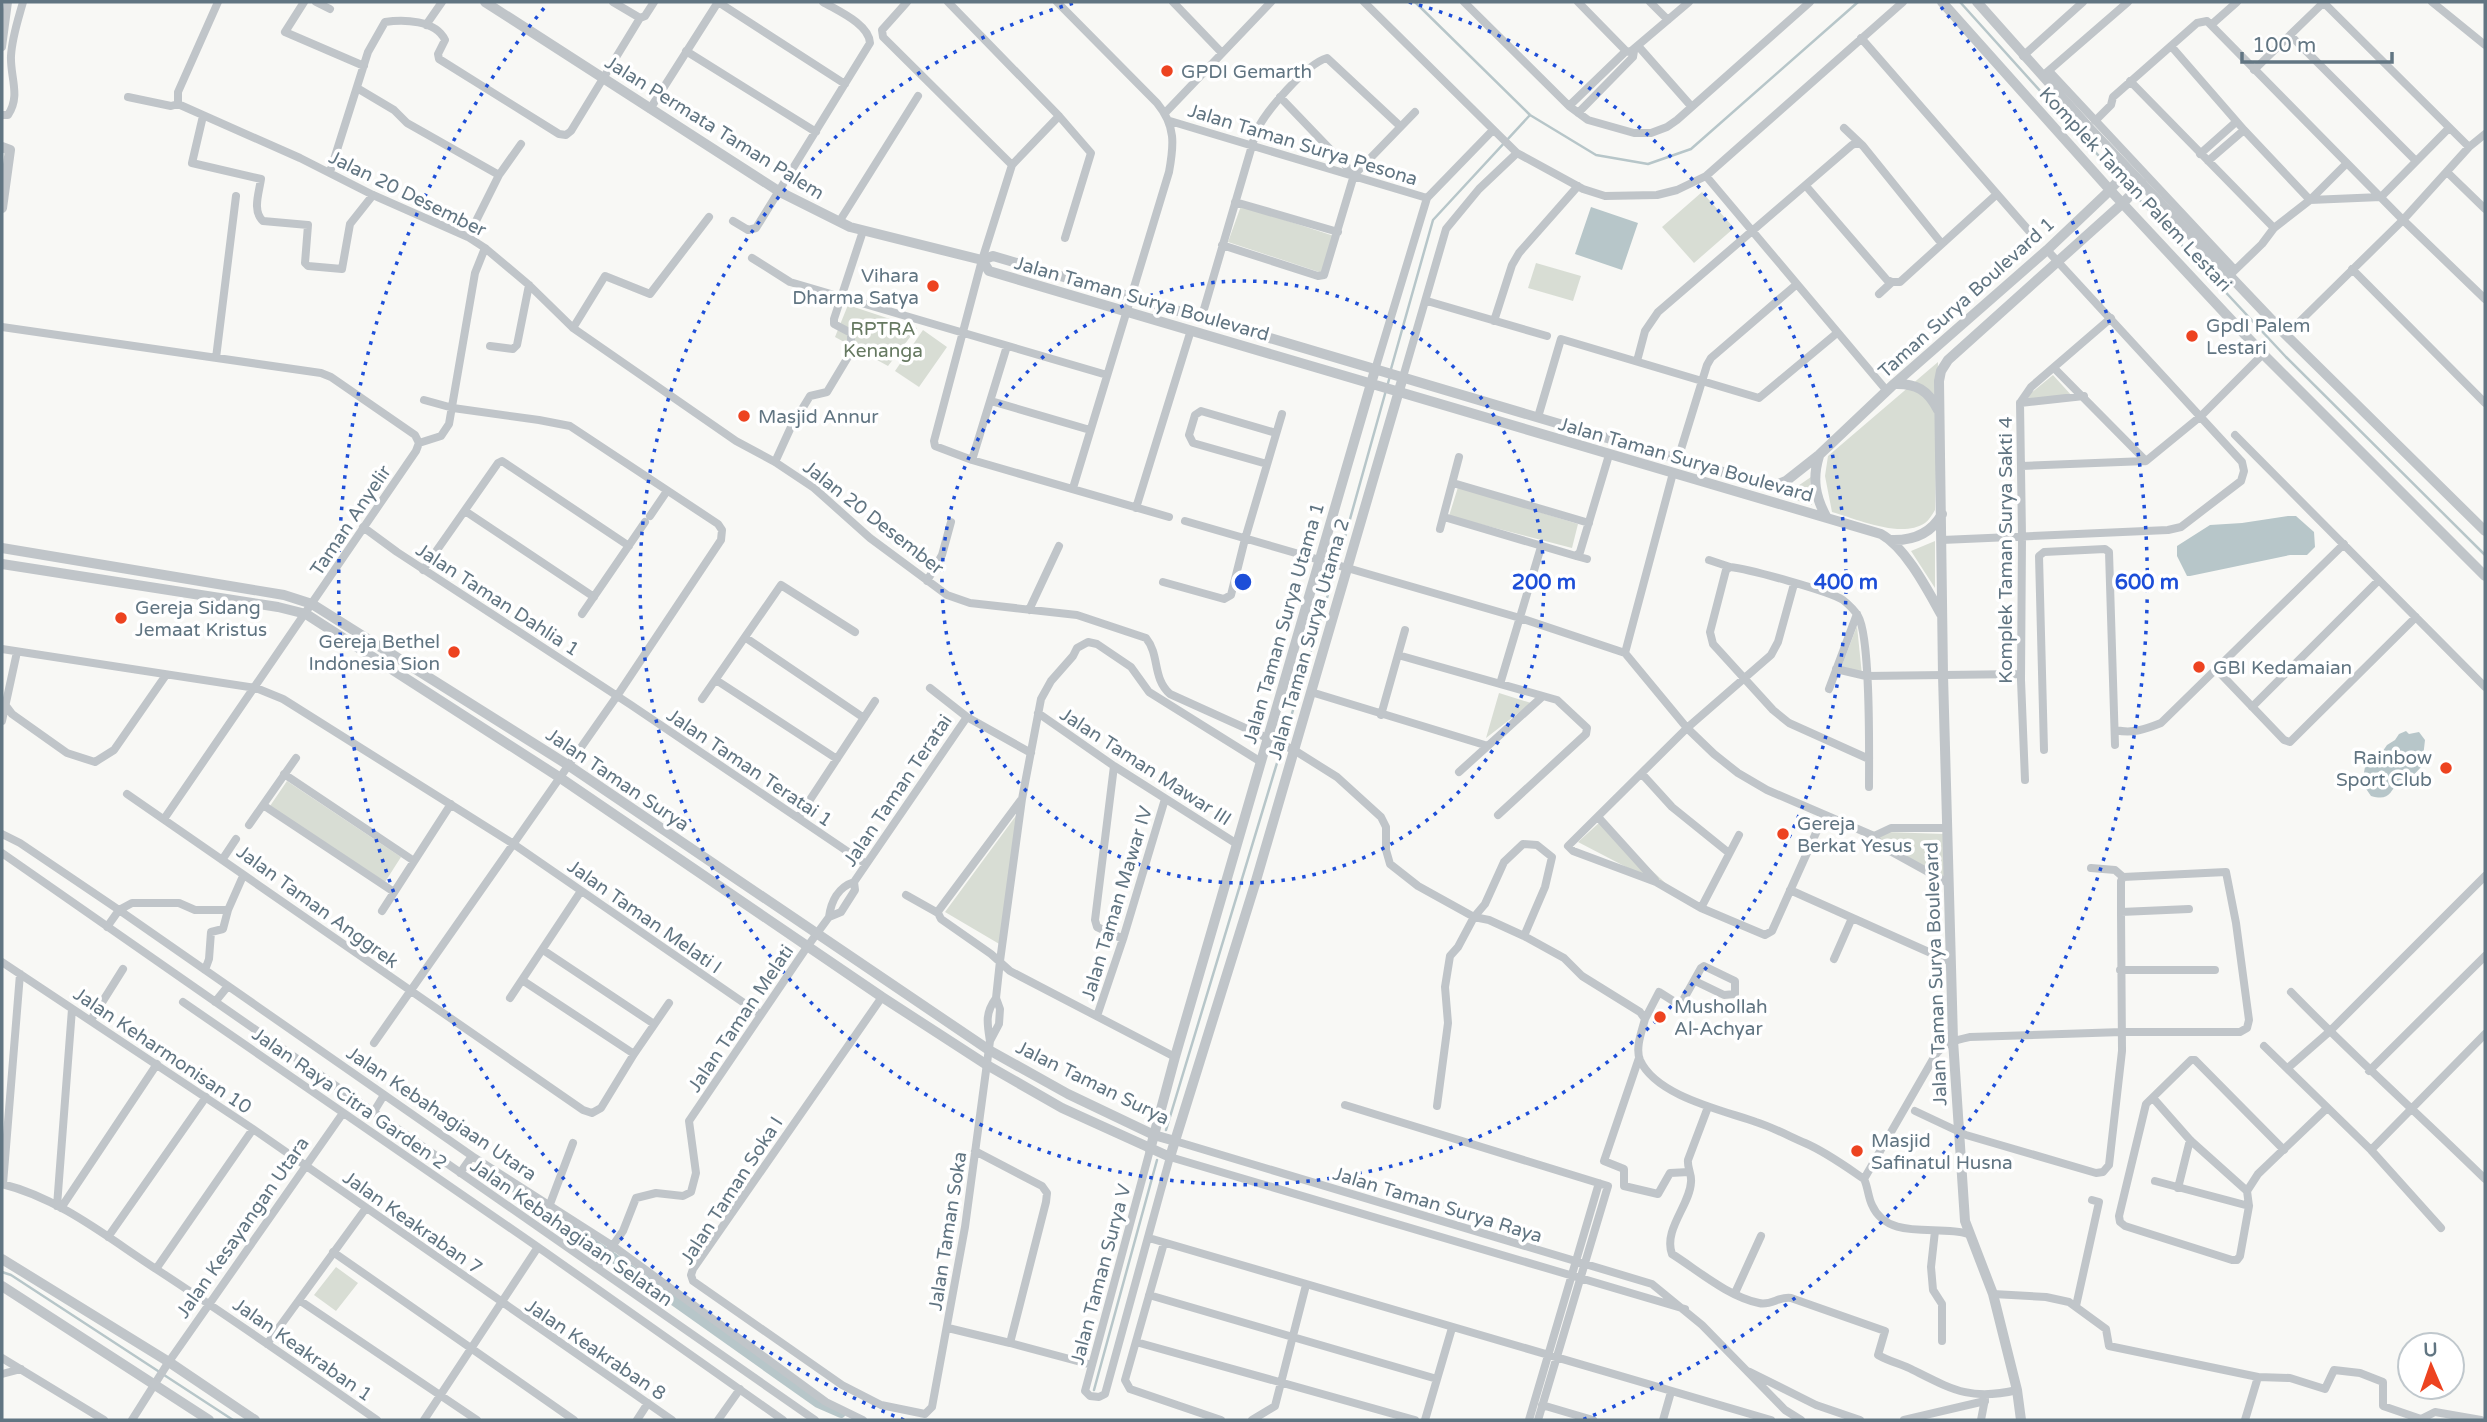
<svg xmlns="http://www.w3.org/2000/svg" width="2487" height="1422" font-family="'Varela Round',sans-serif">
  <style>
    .green { fill: #d8ddd4 }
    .water { fill: #b7c6c9 }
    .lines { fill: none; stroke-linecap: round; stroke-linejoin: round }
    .stream { stroke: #b7c6c9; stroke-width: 2.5 }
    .canal { stroke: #b7c6c9; stroke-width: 10 }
    .minor { stroke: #c0c5c9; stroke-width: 8 }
    .tertiary { stroke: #c0c5c9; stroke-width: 10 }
    .ring { fill: none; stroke: #1d4ed8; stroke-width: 3.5; stroke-dasharray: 3.5 7 }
    .poi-dot { fill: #ed4320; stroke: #fff; stroke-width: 2.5 }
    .labels { text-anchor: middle; stroke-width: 7; stroke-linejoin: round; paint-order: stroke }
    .poi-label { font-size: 19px; fill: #617582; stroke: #fff; text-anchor: start }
    .street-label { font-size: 19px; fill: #617582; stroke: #fff }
    .park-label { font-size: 19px; fill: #667961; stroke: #fff }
    .centre { fill: #1d4ed8; stroke: #fff; stroke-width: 3.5 }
    .ring-label { font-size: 21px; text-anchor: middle; font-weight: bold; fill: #1d4ed8; stroke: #fff; stroke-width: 7; stroke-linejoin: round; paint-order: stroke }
  </style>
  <rect width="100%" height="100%" fill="#f8f8f5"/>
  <!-- green -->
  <path class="green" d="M1702,192L1734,228L1694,263L1662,227Z
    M1241,206L1334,236L1322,273L1228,242Z
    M1536,263L1581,276L1573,301L1528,288Z
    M848,305L917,328L888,366L835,337Z
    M923,330L947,347L919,387L895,371Z
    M1938,362L1935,510C1932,515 1929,520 1925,523C1901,539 1857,519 1832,512L1825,476L1828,456Z
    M2053,375L2072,396L2027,400L2031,393Z
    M1811,477L1809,493L1812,505L1773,493L1792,490Z
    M1458,487L1578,524L1572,548L1449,516Z
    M1935,541V588L1911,551Z
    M1857,626L1862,675L1841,668Z
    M1499,693L1531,703L1486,738Z
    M287,781L401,857L385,882L270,806Z
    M1018,813L1001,945L945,912Z
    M1600,822L1676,893L1578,842Z
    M1857,831L1944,834L1946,881Z
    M336,1267L358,1283L336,1311L314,1295Z"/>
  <!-- water -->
  <path class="water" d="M1591,207L1638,223L1622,270L1575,254Z
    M2288,516H2296L2314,532L2315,547L2307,555H2290L2190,576H2187L2177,556V546L2210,525L2242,523Z
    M2406,731L2409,734L2419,732L2425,740L2422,766L2409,780H2399C2390,793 2389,801 2371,796L2362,783L2365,767L2368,762L2374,764L2387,745L2395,740L2399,734Z"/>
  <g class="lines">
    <!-- stream -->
    <path class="stream" d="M1415,2L1530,115L1596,155L1648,164L1691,149L1858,2
      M1960,2L2117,176
      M2122,181L2286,357L2485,555
      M1391,369L1433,220L1530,115
      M1338,562L1390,376
      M1166,1130L1336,568
      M2,1272L11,1275L233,1420
      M1094,1390L1157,1160"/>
    <!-- canal -->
    <path class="canal" d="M515,1188L818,1403L841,1413"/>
    <!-- minor -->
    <path class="minor" d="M218,2L178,92V104L300,158L373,195L468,237L485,248L529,285L573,328L736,441L775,462L814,488L870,538L947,595L970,603L1077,615L1146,638C1160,655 1152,678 1170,694L1294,750L1337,777L1381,817L1386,827V850L1390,864L1418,886L1474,917L1489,920L1524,936L1564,958L1582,976L1640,1012L1645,1019C1642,1031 1635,1048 1640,1060C1656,1096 1722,1110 1756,1122C1772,1127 1789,1136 1805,1143C1826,1152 1845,1166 1864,1179C1868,1187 1868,1197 1872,1205C1888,1242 1939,1224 1968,1234
      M304,2L285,32L364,66
      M316,2L330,9
      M613,2L640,18
      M718,2L845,84
      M907,2L882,30L883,37L1012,165
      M948,2L1059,116L1091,153L1065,238
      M1057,2L1157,103C1176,126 1174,145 1169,172L1073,488
      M1173,2L1222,53
      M1364,2L1517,153L1583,189L1605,196L1657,195L1677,190L1706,176L1903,2
      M1464,2L1569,106L1588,120L1634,133H1651L1667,127L1677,120L1810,2
      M1578,2L1626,51L1630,52L1689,2
      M1650,2L1668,20
      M2323,2L2469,147
      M2432,2L2485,45
      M426,25L442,2
      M2211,25L2237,2
      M2290,35L2416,161
      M1861,38L2030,232
      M2171,46L2244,130L2310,200L2381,197L2448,129
      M2,47L8,2
      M1639,47L1691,106
      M686,51L816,132
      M2023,56L2083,2
      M2254,70L2323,3
      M2049,71L2235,270
      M2046,73L2128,2
      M2130,81L2274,228
      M357,88L394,110L407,123L499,175
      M128,97L171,106L178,104
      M1280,97L1352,172
      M1569,106L1626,51
      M650,109L718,2
      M1165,113L1271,2
      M1578,113L1633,57L1634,51
      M2,115H8C21,96 10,77 11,56C12,37 18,20 23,2
      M203,116L192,163L261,179C259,193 252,211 263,221L308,225L305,263L308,266L342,269L350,224L373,195
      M1059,116L1012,165L982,260L934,441L935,446L972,460L1169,517
      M1170,121L1427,198
      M2095,121L2111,105L2113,97L2197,23L2207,21L2403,220L2485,299
      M1844,128L1863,146L1942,244
      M2200,154L2236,122
      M2208,161L2244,130
      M330,172L368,52L385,22C403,19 436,20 445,40L438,54L439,59L559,134L566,135L571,131L640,18L645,16L654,2
      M2447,172L2485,209
      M1706,176L1887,391
      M1806,186L1887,280L1892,282
      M1235,202L1338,232
      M733,221L748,230L756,228L870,43C869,24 838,11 823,2
      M839,222L918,96
      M468,237L499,175L521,144
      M1222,245L1318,276L1324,275L1354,175L1415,112
      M752,258L790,282L1107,375
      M2352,269L2485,403
      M2231,274L2262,244L2274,228L2310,200L2347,163
      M1892,282H1900L1997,194
      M1879,294L1892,282
      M1427,301L1547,336
      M1202,316L1256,132C1265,112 1306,64 1327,58L1400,126
      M1494,321L1512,265L1519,253L1578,186
      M2,327L321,373L331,377L415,435L419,443
      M573,328L605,276L650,294L709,217
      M2286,335L2403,220L2469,147L2485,134
      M490,346L513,349L517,345L529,285
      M216,358L236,196
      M1637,361L1645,331L1658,312L1852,145L1858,143
      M2054,368L2146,461
      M1375,370L1427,198L1493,130
      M1403,377L1446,229L1479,189L1517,153
      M991,401L1090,430
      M2020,403L2084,396
      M1538,417L1561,339L1759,398L1837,333
      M2235,435L2485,687
      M419,443L441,436L449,424L475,273L485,248
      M1678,459L1707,365L1711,358L1797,284
      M972,460L1007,346
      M775,462L791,427L810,396L827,392L851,352V333L834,324V319L863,231
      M1267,464L1193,443L1189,435L1195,415L1201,411L1276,433
      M2022,466L2146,461L2201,416L2263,354
      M1453,483L1589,523
      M1136,508L1191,330
      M465,511L594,597
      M650,516L667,491
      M1444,517L1576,556L1580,552L1609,455
      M1185,521L1520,618L1625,653L1687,728L1714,754L1738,773L1767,790L1874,836L1881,846L1948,883
      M363,527L397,552L631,705L866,864
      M1440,529L1459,457
      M1942,540L2168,530L2181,527L2241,481L2244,471L2242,462L2047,250
      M1576,556L1587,559
      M1709,560L1730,567
      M423,570L498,463L502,461L629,546
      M927,581L942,555L951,522
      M1163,582L1224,599L1231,595L1245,539L1282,414
      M1794,584L1778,642L1771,655L1687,728L1568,846L1573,851L1656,882L1701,908L1765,935L1772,931L1824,815
      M1029,610L1059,546
      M582,614L645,522
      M746,638L864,718
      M2,649L256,688L283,699L512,843L760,1014
      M1625,653L1673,473
      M1398,655L1557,700L1587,728L1586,734L1498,815
      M1836,669L1866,676L2021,674
      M2216,669L2284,740L2290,742L2416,617
      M716,680L837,759
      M1500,684L1541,547
      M930,688L967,717L1031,753
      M1829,689L1857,614
      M1311,692L1488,746
      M702,699L781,585L855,632
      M6,706L12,714L67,753L95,762L114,750L166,675
      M2252,707L2379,580
      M1038,713L1114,766L1237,844
      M1381,715L1405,630
      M2,721L17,652
      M2116,730C2132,734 2146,729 2161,723L2344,544
      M2044,750L2039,556L2044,552L2105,549L2109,552L2115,745
      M1869,759L1789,723L1773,710L1713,644L1710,632L1726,570L1730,567C1749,569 1829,591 1843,600C1848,604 1855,611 1858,616C1871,638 1869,755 1869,787
      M1114,766L1095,920L1097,927L1123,939
      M1459,772L1542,697
      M284,774L414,861
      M1642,774L1672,807L1729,853
      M2025,780L2021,680L2022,536L2020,403L2031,387L2111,318
      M127,794L583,1110L592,1113L601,1108L634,1054L669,1003
      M263,805L394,892
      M1598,817L1655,880
      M798,818L875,701
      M164,819L416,451L419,443
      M249,825L296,758
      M2,834L20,843L119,910L472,1156L613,1246L826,1402L863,1420
      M1874,836L1891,828H1946
      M2,853L815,1420
      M222,860L236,839
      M2091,868L2115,870L2123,877
      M1790,890L1951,962
      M906,895L938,913L941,919L991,954L1010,971L1175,1057
      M1701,908L1739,835
      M382,911L451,804
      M2121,912V881L2123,877
      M938,913L939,910L1021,800
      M829,917C831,902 838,887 854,882L967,717
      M107,927L119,910L132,903H179L195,910H228L243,876
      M543,950L654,1024
      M1834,959L1852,918
      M2,962L253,1129L672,1420
      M205,970L209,959L211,932L223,929L228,910
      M2120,970H2215
      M522,980L634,1054
      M2291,992C2354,1057 2421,1116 2485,1179
      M882,997L693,1269L691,1275L693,1281L842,1385L881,1405L925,1414L932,1407L965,1227L990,1041C987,1023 985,1013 996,998
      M510,998L581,891
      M183,1002L545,1252L783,1420
      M215,1002L228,986
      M1097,1016L1123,939L1165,799
      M1645,1019L1659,992L1678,1004L1682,1002L1701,968L1704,966L1735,981V994L1724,995L1695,981
      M91,1020L123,969
      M990,1041L999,1024L1000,1009L996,998L1000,961L1022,799L1041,699L1051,681L1073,656L1077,648L1088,642L1097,644L1131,667L1149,692L1261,762
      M374,1043L617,696L721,540L722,530L718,524L570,426L539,420L453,408L424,400
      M2264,1046L2371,1150L2441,1228
      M1639,1058L1604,1161L1624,1169V1186L1658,1194L1670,1173L1689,1172
      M2289,1067L2329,1032L2485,876
      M2369,1071L2485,956
      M2153,1098L2190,1140L2247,1191
      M1345,1105L1608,1186L1538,1420
      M1437,1106L1448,1023L1445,987L1450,956L1458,947L1474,917L1485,904L1504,862L1523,844L1537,845L1552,857L1545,887L1524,936
      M1708,1107L1688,1160C1687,1168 1692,1174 1691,1182C1690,1205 1663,1230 1672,1254C1699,1271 1727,1296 1759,1303C1771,1306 1779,1296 1791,1298L1885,1331L1878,1355C1890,1362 1902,1364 1913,1370C1953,1390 1971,1401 2017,1390
      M1915,1111L1966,1135L2096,1173L2103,1172L2109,1165L2122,1051L2121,912L2189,909
      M373,1113L384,1095
      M1175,1141L1652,1284L1702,1325L1785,1410L1801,1420
      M1150,1150L1085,1391L1090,1396L1099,1397L1105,1394L1170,1157L1685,1309
      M2284,1150L2195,1060H2191L2146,1104L2119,1216L2120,1222L2125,1226L2232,1260H2237L2240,1256L2249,1206L2247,1191L2258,1174L2326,1109
      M2371,1150L2485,1034
      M460,1173L472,1156
      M1864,1179L1936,1054C1946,1042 1956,1040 1970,1037L2122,1032H2240L2247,1028L2249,1020L2236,923L2226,872L2123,877
      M2155,1181L2249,1206
      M2,1184C59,1198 107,1237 156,1269C231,1318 304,1369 377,1420
      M3,1184L20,974
      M2178,1188L2190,1140
      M550,1204L573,1143
      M57,1206L72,1009
      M61,1208L157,1064
      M1935,1231L1931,1267L1933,1290L1942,1304V1341
      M108,1237L206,1097
      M1149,1238L1771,1420
      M1164,1243L1125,1380L1130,1389L1221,1420
      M333,1252L574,1420
      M597,1268L623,1231L636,1198L656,1193L683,1196L691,1192L696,1173L689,1121L807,947L829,917L841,912L855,890L854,882
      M156,1269L253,1129
      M1735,1293L1761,1236
      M1993,1294L2046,1297L2069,1302L2106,1329L2109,1346L2258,1377L2245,1420
      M1149,1295L1437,1379
      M299,1300L477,1420
      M2076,1306L2099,1202L2092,1200
      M948,1328L1010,1343L1046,1202L1047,1193L1042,1186L975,1151
      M1136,1342L1415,1420
      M1010,1343L1092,1365
      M267,1344L366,1208
      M2,1358L104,1420
      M1750,1372L1816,1405L1860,1420
      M2,1374L21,1369
      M2258,1377L2290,1378L2325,1389L2334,1370L2360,1373L2383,1382V1406L2421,1419L2435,1412L2481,1420
      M1542,1405L1593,1420
      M132,1420L168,1363L343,1113
      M424,1420L538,1247
      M637,1420L648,1403
      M718,1420L740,1389
      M1252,1420L1275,1406L1306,1285
      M1425,1420L1452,1328
      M1529,1420L1599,1183
      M1663,1420L1671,1392
      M1904,1420L1985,1401
      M1981,1420L1985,1399"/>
    <!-- tertiary -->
    <path class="tertiary" d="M485,2L780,192L850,227L982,260
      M1942,2L2110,190L2263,354L2485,576
      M1977,2L2092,131L2286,335L2485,531
      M2,147L10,150L2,208
      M982,260L993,256L1678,459L1765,484L1776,485L1786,481L1819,455L1894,384L2047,250L2107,193L2128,170
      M982,260L989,271L1881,534C1906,548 1927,589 1941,614
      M1894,384C1916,383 1928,390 1938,410
      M1819,456C1812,479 1815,497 1827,518
      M1890,540C1913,541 1931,534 1942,514
      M2,548L284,595L312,604L568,765L989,1050L1068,1094L1154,1135L1175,1141
      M2,564L278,607L306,614L559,777L882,997L987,1065L1062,1108L1170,1157L1255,884L1403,377
      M1150,1150L1175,1057L1375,370
      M2,1259L169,1362L255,1420
      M2,1286L209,1420
      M2021,1420L2017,1390L1993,1294L1965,1221L1953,1040L1943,675L1939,381L1941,371L1948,360L2124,202L2142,183"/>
  </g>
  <!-- distance rings -->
  <g class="ring">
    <circle cx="1243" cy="582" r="301"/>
    <path d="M1409 2A603 603 0 1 1 1077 2"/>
    <path d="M904 1420A904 904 0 0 1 545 7M1941 7A904 904 0 0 1 1582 1420"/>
  </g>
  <!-- markers -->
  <g class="poi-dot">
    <circle cx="1167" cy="71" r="7"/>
    <circle cx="933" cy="286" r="7"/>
    <circle cx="2192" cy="336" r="7"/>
    <circle cx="744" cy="416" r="7"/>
    <circle cx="121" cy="618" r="7"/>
    <circle cx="454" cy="652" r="7"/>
    <circle cx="2199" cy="667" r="7"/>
    <circle cx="2446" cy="768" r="7"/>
    <circle cx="1783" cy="834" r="7"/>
    <circle cx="1660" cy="1017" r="7"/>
    <circle cx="1857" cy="1151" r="7"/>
  </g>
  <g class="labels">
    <!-- poi labels -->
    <g class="poi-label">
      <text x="1181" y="78">GPDI Gemarth</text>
      <text x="919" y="282" text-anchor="end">Vihara<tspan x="919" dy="22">Dharma Satya</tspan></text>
      <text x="2206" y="332">GpdI Palem<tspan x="2206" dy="22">Lestari</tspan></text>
      <text x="758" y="423">Masjid Annur</text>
      <text x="135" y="614">Gereja Sidang<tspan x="135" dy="22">Jemaat Kristus</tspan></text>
      <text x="440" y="648" text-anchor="end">Gereja Bethel<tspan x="440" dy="22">Indonesia Sion</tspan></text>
      <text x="2213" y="674">GBI Kedamaian</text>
      <text x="2432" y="764" text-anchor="end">Rainbow<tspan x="2432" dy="22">Sport Club</tspan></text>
      <text x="1797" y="830">Gereja<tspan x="1797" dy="22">Berkat Yesus</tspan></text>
      <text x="1674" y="1013">Mushollah<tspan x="1674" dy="22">Al-Achyar</tspan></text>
      <text x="1871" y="1147">Masjid<tspan x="1871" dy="22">Safinatul Husna</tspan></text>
    </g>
    <!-- street labels -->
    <g class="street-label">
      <text transform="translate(715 127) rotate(32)" y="7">Jalan Permata Taman Palem</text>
      <text transform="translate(1303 144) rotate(17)" y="7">Jalan Taman Surya Pesona</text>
      <text transform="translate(2136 189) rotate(47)" y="7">Komplek Taman Palem Lestari</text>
      <text transform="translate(408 193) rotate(26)" y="7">Jalan 20 Desember</text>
      <text transform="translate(1966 297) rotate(-42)" y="7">Taman Surya Boulevard 1</text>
      <text transform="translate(1142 298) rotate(16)" y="7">Jalan Taman Surya Boulevard</text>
      <text transform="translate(1686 459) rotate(16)" y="7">Jalan Taman Surya Boulevard</text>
      <text transform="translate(874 517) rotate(38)" y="7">Jalan 20 Desember</text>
      <text transform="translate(350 520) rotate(-56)" y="7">Taman Anyelir</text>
      <text transform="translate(2005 550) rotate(-90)" y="7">Komplek Taman Surya Sakti 4</text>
      <text transform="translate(498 599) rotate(33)" y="7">Jalan Taman Dahlia 1</text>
      <text transform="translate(1283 623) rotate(-74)" y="7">Jalan Taman Surya Utama 1</text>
      <text transform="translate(1308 639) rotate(-74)" y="7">Jalan Taman Surya Utama 2</text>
      <text transform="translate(1146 766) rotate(33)" y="7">Jalan Taman Mawar III</text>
      <text transform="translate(750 767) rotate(34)" y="7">Jalan Taman Teratai 1</text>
      <text transform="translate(618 779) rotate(34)" y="7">Jalan Taman Surya</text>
      <text transform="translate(897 790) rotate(-56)" y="7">Jalan Taman Teratai</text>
      <text transform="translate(1116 903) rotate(-73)" y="7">Jalan Taman Mawar IV</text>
      <text transform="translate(318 906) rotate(36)" y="7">Jalan Taman Anggrek</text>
      <text transform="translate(645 916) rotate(35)" y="7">Jalan Taman Melati I</text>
      <text transform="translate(1935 974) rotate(-92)" y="7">Jalan Taman Surya Boulevard</text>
      <text transform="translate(740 1018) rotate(-56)" y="7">Jalan Taman Melati</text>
      <text transform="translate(163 1050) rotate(34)" y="7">Jalan Keharmonisan 10</text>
      <text transform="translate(1093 1082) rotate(26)" y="7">Jalan Taman Surya</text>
      <text transform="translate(350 1098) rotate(35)" y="7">Jalan Raya Citra Garden 2</text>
      <text transform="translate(442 1113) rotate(34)" y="7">Jalan Kebahagiaan Utara</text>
      <text transform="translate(731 1190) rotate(-57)" y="7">Jalan Taman Soka I</text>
      <text transform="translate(1438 1204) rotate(17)" y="7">Jalan Taman Surya Raya</text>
      <text transform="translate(413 1222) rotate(35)" y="7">Jalan Keakraban 7</text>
      <text transform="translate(242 1227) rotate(-55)" y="7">Jalan Kesayangan Utara</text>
      <text transform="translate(947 1231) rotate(-81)" y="7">Jalan Taman Soka</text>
      <text transform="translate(572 1232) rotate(35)" y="7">Jalan Kebahagiaan Selatan</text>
      <text transform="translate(1100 1274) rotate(-75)" y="7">Jalan Taman Surya V</text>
      <text transform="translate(303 1349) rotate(35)" y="7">Jalan Keakraban 1</text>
      <text transform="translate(596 1349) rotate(34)" y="7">Jalan Keakraban 8</text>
    </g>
    <!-- park labels -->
    <g class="park-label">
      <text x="883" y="335">RPTRA<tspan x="883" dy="22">Kenanga</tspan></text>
    </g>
  </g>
  <circle cx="1243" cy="582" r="10" class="centre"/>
  <g class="ring-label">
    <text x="1544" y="589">200 m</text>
    <text x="1846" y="589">400 m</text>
    <text x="2147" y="589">600 m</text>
  </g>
  <!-- border -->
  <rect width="2487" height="1422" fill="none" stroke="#617582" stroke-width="7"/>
  <!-- north arrow -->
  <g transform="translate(2431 1366) rotate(358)"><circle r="33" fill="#ffffff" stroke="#c0c8cd" stroke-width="2"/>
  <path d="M0-5L12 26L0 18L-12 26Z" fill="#ed4320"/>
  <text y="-10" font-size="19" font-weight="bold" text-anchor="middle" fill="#617582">U</text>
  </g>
  <!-- scale -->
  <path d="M2242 52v10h150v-10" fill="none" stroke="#617582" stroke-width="3.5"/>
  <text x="2252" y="52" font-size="21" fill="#617582" stroke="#ffffff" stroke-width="5" paint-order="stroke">100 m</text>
</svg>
